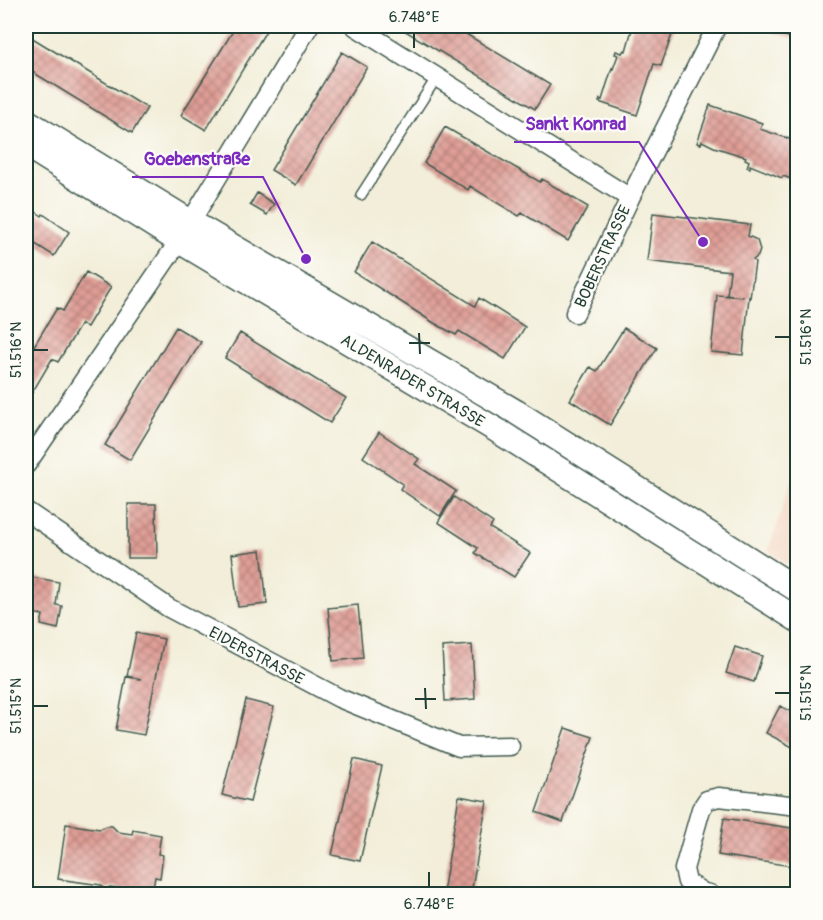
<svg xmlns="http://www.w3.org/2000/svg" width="823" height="920" font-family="Pangolin,sans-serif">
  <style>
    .built { fill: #f3d4bf }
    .building { fill: url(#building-cross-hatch) }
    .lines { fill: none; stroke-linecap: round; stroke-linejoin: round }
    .service-casing { stroke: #3f584d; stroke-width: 12 }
    .minor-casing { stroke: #3f584d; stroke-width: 21 }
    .tertiary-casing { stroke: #3f584d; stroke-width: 27 }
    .service { stroke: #fff; stroke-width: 9 }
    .minor { stroke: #fff; stroke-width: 18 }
    .tertiary { stroke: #fff; stroke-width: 24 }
    .ticks { fill: none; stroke: #1f3d34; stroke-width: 2 }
    .labels { text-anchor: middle; stroke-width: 4.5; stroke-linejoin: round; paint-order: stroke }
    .street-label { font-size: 16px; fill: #1f3d34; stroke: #fdfcf7 }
    .leader { fill: none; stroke: #7b2cbf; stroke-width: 2 }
    .callout-dot { fill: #7b2cbf; stroke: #fdfcf7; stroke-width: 2 }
    .callout-label { font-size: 18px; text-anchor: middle; font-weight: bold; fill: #7b2cbf; stroke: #fdfcf7; stroke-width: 4.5; stroke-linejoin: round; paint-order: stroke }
    .neatline { fill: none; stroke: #1f3d34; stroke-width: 2 }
    .ticks-label { font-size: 15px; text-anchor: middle; fill: #1f3d34 }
  </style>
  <defs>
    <pattern id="building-cross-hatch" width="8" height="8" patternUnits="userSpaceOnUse" patternTransform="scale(1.5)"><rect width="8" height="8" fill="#df9e96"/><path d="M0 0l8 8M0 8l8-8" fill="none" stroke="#b4827b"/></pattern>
  </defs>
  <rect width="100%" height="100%" fill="#fdfcf7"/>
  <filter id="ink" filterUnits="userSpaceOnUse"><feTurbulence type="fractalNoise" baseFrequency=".0167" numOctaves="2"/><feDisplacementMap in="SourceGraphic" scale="12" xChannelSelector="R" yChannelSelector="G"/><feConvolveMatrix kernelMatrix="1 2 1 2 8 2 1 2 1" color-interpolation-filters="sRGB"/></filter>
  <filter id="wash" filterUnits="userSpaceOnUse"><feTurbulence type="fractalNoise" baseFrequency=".008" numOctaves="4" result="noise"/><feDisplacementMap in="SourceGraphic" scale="24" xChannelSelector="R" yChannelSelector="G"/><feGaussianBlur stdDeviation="1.35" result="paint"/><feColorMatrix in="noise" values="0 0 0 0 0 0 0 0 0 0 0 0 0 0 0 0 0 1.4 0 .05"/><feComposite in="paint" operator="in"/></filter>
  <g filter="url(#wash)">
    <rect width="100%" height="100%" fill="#f2eed9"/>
    <!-- built -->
    <path class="built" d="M797,465L798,570H797L768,551Z"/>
    <g id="blocks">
      <!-- building -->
      <path class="building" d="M236,26H269L206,130L181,115Z
        M397,26H453L550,85L535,109Z
        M633,26H675L661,66L654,64L637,115L599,102L600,99L602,100L612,68L613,69L618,55L615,54L616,51L622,53L624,50L626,51Z
        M756,26H798V40L759,27L758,29L755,28Z
        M26,34L147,108L132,133L26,68Z
        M342,52L367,67L296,185L271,170Z
        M710,105L762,123L760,129L798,142V184L795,183L796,181L783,176L782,178L750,165V168L747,167L749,161L745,159L746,157L714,147L702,141L701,144L697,143Z
        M445,127L540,182L542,179L588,207L568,241L522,213L519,216L470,186L468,190L424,163Z
        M257,193L274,204L267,215L250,205Z
        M26,205L42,216L43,214L69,232L54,256L26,238Z
        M653,213L750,225L748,236L757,240L760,250L758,256L753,260L755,262L750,298L749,297L743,355L711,352L717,295L743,297L727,295L730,271L647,261Z
        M372,242L475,306L479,298L525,327L505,359L459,331L456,335L434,323L354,272Z
        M86,272L111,287L87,327L81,324L58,362L52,359L29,398L26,396V348L28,343L34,346L57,308L63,311Z
        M176,327L201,342L130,460L105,445Z
        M624,328L657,348L610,425L570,400L590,367L597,371Z
        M240,333L346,398L330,423L225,358Z
        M379,432L419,459L415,464L456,491L440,516L400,489L403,484L363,457Z
        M454,497L493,523L490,528L530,553L514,577L475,553L478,548L438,522Z
        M128,504H156L157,558H128Z
        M261,550L267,604L238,607L232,554Z
        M26,576L59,582L56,605L62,606L58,629L41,625L43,615L26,612Z
        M358,605L363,658L333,661L328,608Z
        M136,633L164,639L144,735L116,730L126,677L141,679L127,676Z
        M472,645L475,699L445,701L442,647Z
        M735,647L762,656L754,682L726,673Z
        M246,700L274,707L250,802L222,795Z
        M780,706L798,715V750L766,733Z
        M565,728L593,737L563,822L536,812Z
        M354,759L382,766L360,861L332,855Z
        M459,796L487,801L471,894L443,893Z
        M724,818L798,829V867L718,855Z
        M66,824L100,829L106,826H112L118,832L132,834L133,830L161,835L158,854L163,855L160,878L155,877L152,894L124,892V889L110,887L104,890L101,885L58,879Z"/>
    </g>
  </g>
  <g filter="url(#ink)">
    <use href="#blocks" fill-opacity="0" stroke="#3f584d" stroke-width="1.5"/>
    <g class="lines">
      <!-- service casing -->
      <g class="service-casing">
        <path id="service" d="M361,195L437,77"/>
      </g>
      <!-- minor casing -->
      <g class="minor-casing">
        <path id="minor" d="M355,26L630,198
          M575,313L630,198L717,26
          M26,465L179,241L309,26
          M26,511L169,608L339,698L459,747L510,746
          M710,894L704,893L687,882L684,869L701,809L707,800L719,797L798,806"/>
      </g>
      <!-- tertiary casing -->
      <g class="tertiary-casing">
        <path id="tertiary" d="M26,121L189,221L516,412L798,590
          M26,145L179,241L498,431L798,620"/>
      </g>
      <!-- service -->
      <use href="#service" class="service"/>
      <!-- minor -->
      <use href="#minor" class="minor"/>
      <!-- tertiary -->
      <use href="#tertiary" class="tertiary"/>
    </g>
  </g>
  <!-- ticks -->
  <path class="ticks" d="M414,33V48M419,333L420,354M775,337H790M409,343H430M33,350H48M425,688L426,709M775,693H790M415,699H436M33,706H48M429,872V887"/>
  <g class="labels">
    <!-- street labels -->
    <g class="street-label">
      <text transform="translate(602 256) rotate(-65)" y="6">BOBERSTRASSE</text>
      <text transform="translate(413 380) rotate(31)" y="6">ALDENRADER STRASSE</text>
      <text transform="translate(257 655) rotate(28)" y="6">EIDERSTRASSE</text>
    </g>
  </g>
  <!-- callouts -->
  <path class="leader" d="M703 242L639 142H514M306 259L263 177H132"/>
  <g class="callout-dot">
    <circle cx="703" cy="242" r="6"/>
    <circle cx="306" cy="259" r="6"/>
  </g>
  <g class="callout-label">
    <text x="576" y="130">Sankt Konrad</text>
    <text x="197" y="165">Goebenstraße</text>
  </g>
  <!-- margin -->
  <rect width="823" height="920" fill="none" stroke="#fdfcf7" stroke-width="66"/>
  <rect x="33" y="33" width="757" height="854" class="neatline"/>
  <g class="ticks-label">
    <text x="414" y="22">6.748°E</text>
    <text transform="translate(806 337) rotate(-90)" y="5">51.516°N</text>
    <text transform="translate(16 350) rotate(-90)" y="5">51.516°N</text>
    <text transform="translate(806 693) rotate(-90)" y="5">51.515°N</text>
    <text transform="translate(16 706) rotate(-90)" y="5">51.515°N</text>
    <text x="429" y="909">6.748°E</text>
  </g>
</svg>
